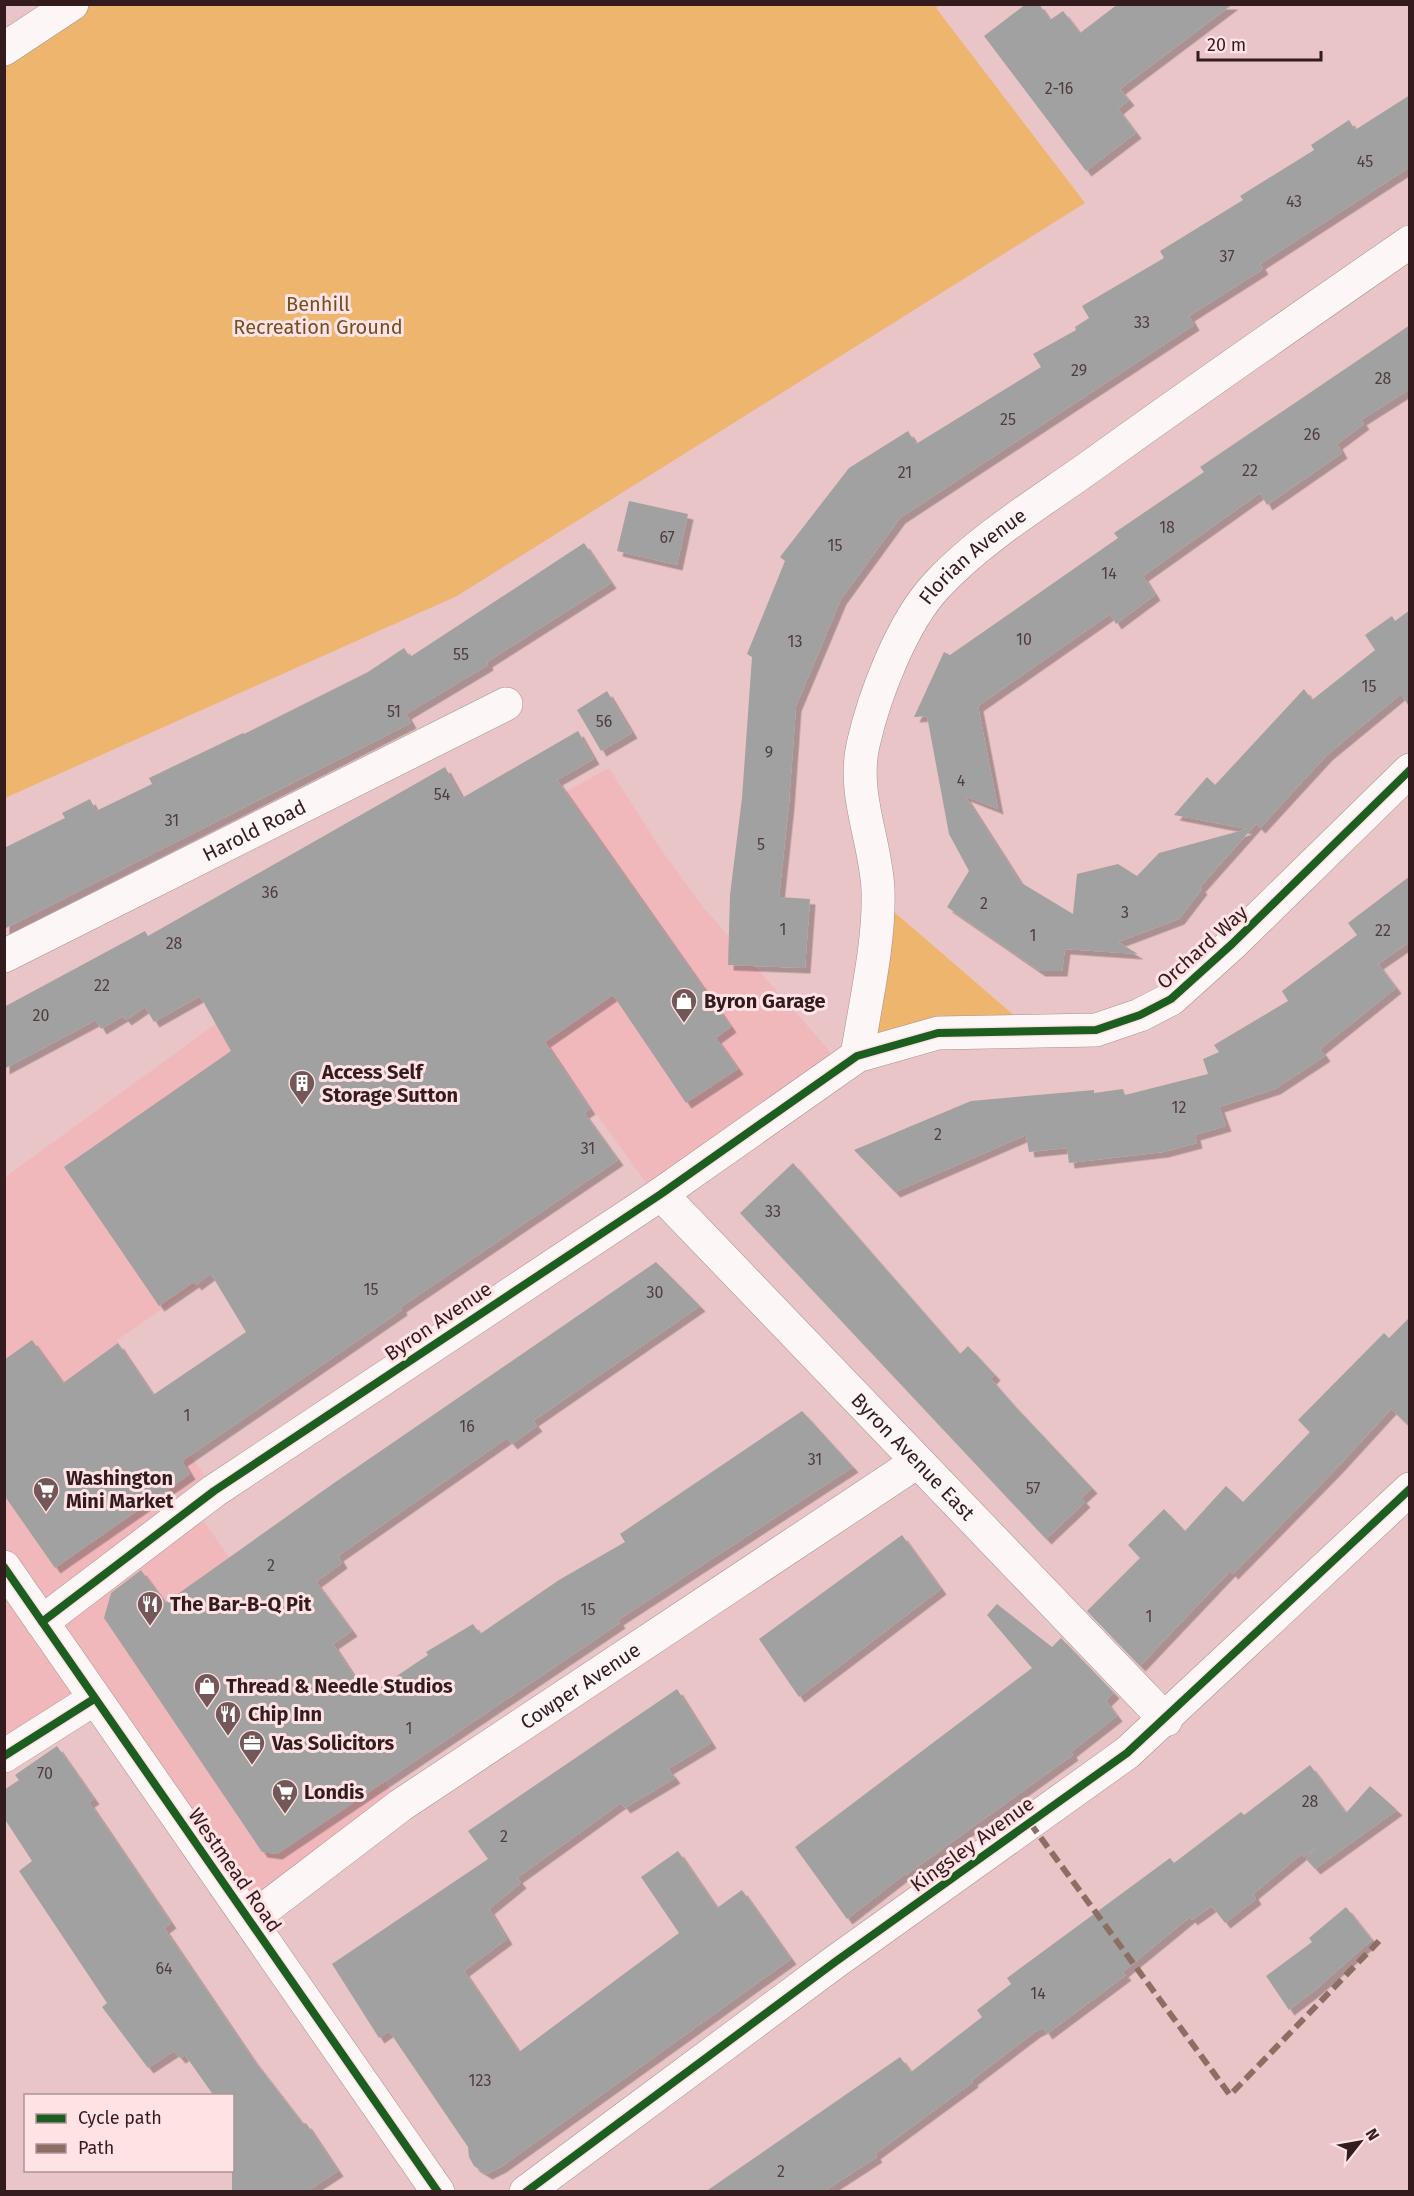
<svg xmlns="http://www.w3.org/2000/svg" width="1414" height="2196" font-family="'Fira Sans',sans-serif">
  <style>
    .built { fill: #f0b8bb }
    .green { fill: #eeb56e }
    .building { fill: #a2a1a1; filter: url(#shadow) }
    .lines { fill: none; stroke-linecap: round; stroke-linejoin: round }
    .minor-casing { stroke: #a98f90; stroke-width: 34 }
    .tertiary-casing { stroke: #a98f90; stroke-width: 34 }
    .minor { stroke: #fcf6f7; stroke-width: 33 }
    .tertiary { stroke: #fcf6f7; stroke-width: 33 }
    .quiet { stroke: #8d6e63; stroke-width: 6; stroke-dasharray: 12 6; stroke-linecap: butt }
    .cycleway-casing { stroke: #ffe3e4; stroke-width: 11 }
    .cycleway { stroke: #1b5e20; stroke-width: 8 }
    .labels { text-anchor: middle; stroke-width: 6; stroke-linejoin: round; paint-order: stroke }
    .number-label { font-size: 16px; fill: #503d3f }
    .park-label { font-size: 20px; fill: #715121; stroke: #ffe3e4 }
    .street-label { font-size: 20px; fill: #341c1e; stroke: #ffe3e4 }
    .poi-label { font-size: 20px; font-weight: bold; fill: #341c1e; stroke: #ffe3e4; text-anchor: start }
  </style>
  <defs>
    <filter id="shadow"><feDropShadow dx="5.5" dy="5.5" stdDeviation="0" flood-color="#0004"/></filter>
  </defs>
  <rect width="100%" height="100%" fill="#e9c5c7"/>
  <!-- built -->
  <path class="built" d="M609,768L660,848L703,907L834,1056L653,1192L546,1045L117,1340L214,1491L194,1507L401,1805L251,1904L5,1551L4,1178L221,1020L493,832Z
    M4,1580L81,1696L4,1746Z"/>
  <!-- green -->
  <path class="green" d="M72,5H939L936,8L1085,203L457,596L5,798V49Z
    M886,905L1024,1024L868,1044Z"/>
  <!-- building -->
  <path class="building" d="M1026,4H1039L1050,20L1063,11L1080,33L1118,4H1233L1120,89L1129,100L1118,109L1136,133L1086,171L984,36Z
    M1410,95V167L1260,264L1263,269L1189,316L1194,325L900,518L841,599L796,706L789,803L779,897L810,899L805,968L728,965L730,895L742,798L752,657L747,654L785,561L780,557L849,468L908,431L916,444L1041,367L1033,354L1076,330L1075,327L1089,318L1082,306L1164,258L1160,251L1243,200L1240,196L1314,150L1311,145L1349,120L1355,130Z
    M1410,325V389L1361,420L1364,424L1337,444L1342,453L1267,505L1260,493L1143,576L1155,595L1116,624L1110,614L978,706L998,809L965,796L1020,882L1073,914L1077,874L1118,864L1137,876L1159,853L1247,829L1174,815L1207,777L1215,785L1304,689L1312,700L1375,650L1365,635L1392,616L1395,621L1410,610V708L1401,694L1327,755L1260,828L1256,824L1200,887L1202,889L1179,919L1118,942L1138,954L1065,949L1062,971H1040L947,907L969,871L949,834L927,716L914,717L944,652L950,655L1118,538L1114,533L1204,472L1200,467Z
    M629,501L688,514L677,565L617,551Z
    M584,543L611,583L487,662L488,665L406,714L411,723L4,929V848L65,818L62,813L90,799L96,811L152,784L149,778L243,733L244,734L368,672L404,648L410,657Z
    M607,691L632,733L601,751L577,710Z
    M578,731L594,759L557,780L731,1027L716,1038L738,1069L686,1103L613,995L545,1042L590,1109L584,1113L618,1160L401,1307L402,1310L182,1461L190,1474L55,1568L4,1495V1360L32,1340L63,1383L118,1343L153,1395L246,1332L211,1274L196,1285L194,1282L159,1306L64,1167L231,1051L200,996L154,1022L145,1007L126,1020L123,1016L101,1029L96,1020L4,1069V1007L145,931L148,936L445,767L462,798Z
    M1410,876V942L1378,964L1396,988L1320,1049L1325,1056L1275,1089L1219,1107L1226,1126L1195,1135L1197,1143L1163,1152L1069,1163L1067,1148L1029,1152L1026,1135L895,1192L854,1150L971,1101L1094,1090V1093L1123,1089L1125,1095L1208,1074L1203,1059L1219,1052L1214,1045L1288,1001L1282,991L1357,935L1348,923Z
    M793,1163L960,1354L968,1346L995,1375L991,1379L1011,1402L1092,1488L1081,1498L1085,1502L1046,1539L740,1213Z
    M656,1262L700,1306L533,1421L537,1426L512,1444L507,1438L338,1556L342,1563L316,1582L352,1631L333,1644L367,1696L428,1655L426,1652L473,1624L480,1634L559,1580L625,1542L620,1534L802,1411L853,1467L618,1620L620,1623L277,1854L262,1852L104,1618L111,1593L141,1570L165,1603L334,1483Z
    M1410,1317V1427L1391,1409L1337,1468L1233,1574L1230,1571L1140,1666L1087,1611L1140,1558L1128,1545L1164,1509L1185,1531L1226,1486L1243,1502L1310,1432L1298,1420L1384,1333L1389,1338Z
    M902,1535L941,1589L799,1697L759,1639Z
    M997,1604L1052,1647L1061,1638L1114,1693L1106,1701L1117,1716L1071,1752L1073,1755L906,1875L905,1874L847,1919L795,1847L1032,1668L987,1615Z
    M677,1689L711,1743L668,1769L675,1778L625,1808L621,1803L517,1878L521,1883L489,1909L507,1939L464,1971L519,2052L679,1933L641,1877L678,1851L717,1908L742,1890L791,1959L501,2167L487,2174L474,2166L469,2157L468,2147L389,2031L379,2038L332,1964L488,1859L468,1831Z
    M57,1746L94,1799L89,1802L171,1923L164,1928L252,2058L303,2124L306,2123L338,2171L306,2192H232V2096H214L185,2055L180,2058L174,2051L148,2068L102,2007L107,2003L19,1871L32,1861L4,1818V1790L19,1780L15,1775Z
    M1310,1765L1346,1813L1370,1786L1397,1810L1315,1869L1306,1859L1316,1848L1304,1857L1302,1854L1253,1894L1256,1899L1225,1923L1212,1906L1192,1920L1190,1917L1123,1972L1126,1975L1047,2034L1043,2028L1035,2032L972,2080L973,2082L875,2154L877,2157L823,2192H705L900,2057L911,2072L982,2017L977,2010L1011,1984L1007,1978L1170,1858L1174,1863L1241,1812L1244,1815Z
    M1346,1907L1372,1940L1314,1991L1289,2010L1266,1976L1312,1942L1309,1938Z"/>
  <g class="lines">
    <!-- minor casing -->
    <g class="minor-casing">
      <g id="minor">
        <path id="s1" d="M4,956L506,704"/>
        <path id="s2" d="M857,1056C865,1005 880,941 878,890C876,841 852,795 863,745C874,696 902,622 937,585C981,538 1039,503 1091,466C1196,390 1303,316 1410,242"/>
        <path id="s3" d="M661,1194L1166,1720"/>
        <path d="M42,1622L214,1491L661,1194L857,1056L938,1033L1096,1030L1140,1015L1171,999L1232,944L1410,770"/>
        <path d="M4,1756L94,1699"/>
        <path id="s4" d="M250,1920L401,1805L917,1462"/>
        <path d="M526,2192L835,1962L1127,1753L1410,1489"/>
      </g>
    </g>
    <!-- tertiary casing -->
    <g class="tertiary-casing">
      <path id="tertiary" d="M4,49L72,4
        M4,1567L438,2192"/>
    </g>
    <!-- minor -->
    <use href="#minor" class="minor"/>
    <!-- tertiary -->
    <use href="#tertiary" class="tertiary"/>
    <!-- quiet -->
    <path class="quiet" d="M1030,1823L1230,2095L1379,1941"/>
    <!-- cycleway casing -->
    <g class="cycleway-casing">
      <path id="cycleway" d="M4,1567L438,2192
        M42,1622L214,1491L661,1194L857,1056L938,1033L1096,1030L1140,1015L1171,999L1232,944L1410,770
        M4,1756L94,1699
        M526,2192L835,1962L1127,1753L1410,1489"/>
    </g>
    <!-- cycleway -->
    <use href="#cycleway" class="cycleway"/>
  </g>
  <!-- icons -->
  <defs>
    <g id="shop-pin" transform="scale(1.35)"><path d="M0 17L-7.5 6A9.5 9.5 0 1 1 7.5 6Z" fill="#735759" stroke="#ffe3e4"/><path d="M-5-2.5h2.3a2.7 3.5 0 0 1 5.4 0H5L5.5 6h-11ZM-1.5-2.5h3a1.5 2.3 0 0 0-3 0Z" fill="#fff"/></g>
    <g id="building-pin" transform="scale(1.35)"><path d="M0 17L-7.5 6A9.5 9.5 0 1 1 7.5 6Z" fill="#735759" stroke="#ffe3e4"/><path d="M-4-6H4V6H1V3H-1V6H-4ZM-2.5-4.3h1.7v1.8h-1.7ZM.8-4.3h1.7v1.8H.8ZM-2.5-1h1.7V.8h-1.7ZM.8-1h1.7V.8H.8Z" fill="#fff"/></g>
    <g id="supermarket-pin" transform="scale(1.35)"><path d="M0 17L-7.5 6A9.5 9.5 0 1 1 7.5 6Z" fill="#735759" stroke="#ffe3e4"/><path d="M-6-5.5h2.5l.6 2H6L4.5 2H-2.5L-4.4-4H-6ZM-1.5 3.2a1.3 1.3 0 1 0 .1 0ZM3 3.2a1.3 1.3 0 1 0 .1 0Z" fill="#fff"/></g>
    <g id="restaurant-pin" transform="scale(1.35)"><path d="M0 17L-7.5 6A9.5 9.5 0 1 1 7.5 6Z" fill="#735759" stroke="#ffe3e4"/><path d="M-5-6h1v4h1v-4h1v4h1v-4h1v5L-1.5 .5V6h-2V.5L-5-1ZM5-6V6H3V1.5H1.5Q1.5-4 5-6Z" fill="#fff"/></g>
    <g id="office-pin" transform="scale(1.35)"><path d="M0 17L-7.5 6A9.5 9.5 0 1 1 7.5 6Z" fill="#735759" stroke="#ffe3e4"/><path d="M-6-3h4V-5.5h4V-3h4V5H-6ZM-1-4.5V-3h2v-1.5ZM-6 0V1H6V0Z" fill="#fff"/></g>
  </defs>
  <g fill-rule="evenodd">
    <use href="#shop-pin" x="684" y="1001"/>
    <use href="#building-pin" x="302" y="1083"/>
    <use href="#supermarket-pin" x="46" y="1490"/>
    <use href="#restaurant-pin" x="150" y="1604"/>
    <use href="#shop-pin" x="207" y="1686"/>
    <use href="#restaurant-pin" x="228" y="1714"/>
    <use href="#office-pin" x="252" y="1743"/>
    <use href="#supermarket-pin" x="285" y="1792"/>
  </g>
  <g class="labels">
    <!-- number labels -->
    <g class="number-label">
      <text x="1059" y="94">2-16</text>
      <text x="1365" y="167">45</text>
      <text x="1294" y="207">43</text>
      <text x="1227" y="262">37</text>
      <text x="1142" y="328">33</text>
      <text x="1079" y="376">29</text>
      <text x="1383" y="384">28</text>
      <text x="1008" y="425">25</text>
      <text x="1312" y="440">26</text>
      <text x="1250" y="476">22</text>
      <text x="905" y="478">21</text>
      <text x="1167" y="533">18</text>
      <text x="667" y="543">67</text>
      <text x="835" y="551">15</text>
      <text x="1109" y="579">14</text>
      <text x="1024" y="645">10</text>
      <text x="795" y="647">13</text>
      <text x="461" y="660">55</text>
      <text x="1369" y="692">15</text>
      <text x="394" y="717">51</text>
      <text x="604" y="727">56</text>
      <text x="769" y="758">9</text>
      <text x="961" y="786">4</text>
      <text x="442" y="800">54</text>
      <text x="172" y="826">31</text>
      <text x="761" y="850">5</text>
      <text x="270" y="898">36</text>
      <text x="984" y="909">2</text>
      <text x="1125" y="918">3</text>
      <text x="783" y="935">1</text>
      <text x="1383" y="936">22</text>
      <text x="1033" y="941">1</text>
      <text x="174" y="949">28</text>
      <text x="102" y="991">22</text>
      <text x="41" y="1021">20</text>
      <text x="1179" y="1113">12</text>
      <text x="938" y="1140">2</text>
      <text x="588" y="1154">31</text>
      <text x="773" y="1217">33</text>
      <text x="371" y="1295">15</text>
      <text x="655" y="1298">30</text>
      <text x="187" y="1421">1</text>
      <text x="467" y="1432">16</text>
      <text x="815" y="1465">31</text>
      <text x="1033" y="1494">57</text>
      <text x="271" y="1571">2</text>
      <text x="588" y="1615">15</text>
      <text x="1149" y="1622">1</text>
      <text x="409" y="1734">1</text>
      <text x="45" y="1779">70</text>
      <text x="1310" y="1807">28</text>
      <text x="504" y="1842">2</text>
      <text x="164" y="1974">64</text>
      <text x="1038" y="1999">14</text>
      <text x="480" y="2086">123</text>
      <text x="781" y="2177">2</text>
    </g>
    <!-- park labels -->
    <g class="park-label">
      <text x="318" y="311">Benhill<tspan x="318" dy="23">Recreation Ground</tspan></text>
    </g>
    <!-- street labels -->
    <g class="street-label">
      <text dy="7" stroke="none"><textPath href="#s2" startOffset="538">Florian Avenue</textPath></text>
      <text dy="7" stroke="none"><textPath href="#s1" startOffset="280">Harold Road</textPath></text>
      <text transform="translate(1202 947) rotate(-42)" y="7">Orchard Way</text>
      <text transform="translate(438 1321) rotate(-34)" y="7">Byron Avenue</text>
      <text dy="7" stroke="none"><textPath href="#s3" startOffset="364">Byron Avenue East</textPath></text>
      <text dy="7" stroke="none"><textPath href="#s4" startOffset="405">Cowper Avenue</textPath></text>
      <text transform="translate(972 1844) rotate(-36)" y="7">Kingsley Avenue</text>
      <text transform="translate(235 1870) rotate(55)" y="7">Westmead Road</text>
    </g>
    <!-- poi labels -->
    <g class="poi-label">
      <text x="704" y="1008">Byron Garage</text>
      <text x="322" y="1079">Access Self<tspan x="322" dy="23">Storage Sutton</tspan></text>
      <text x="66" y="1485">Washington<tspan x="66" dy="23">Mini Market</tspan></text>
      <text x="170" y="1611">The Bar-B-Q Pit</text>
      <text x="226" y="1693">Thread &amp; Needle Studios</text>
      <text x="248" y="1721">Chip Inn</text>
      <text x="272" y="1750">Vas Solicitors</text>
      <text x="304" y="1799">Londis</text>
    </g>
  </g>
  <!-- border -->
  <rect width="1414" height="2196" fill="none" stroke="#341c1e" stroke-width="12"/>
  <!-- legend -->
  <rect x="24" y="2094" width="210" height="78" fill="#ffe3e4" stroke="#ae9395" stroke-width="1.5"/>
  <rect x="36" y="2114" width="30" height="9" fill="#1b5e20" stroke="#ae9395" stroke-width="1.5"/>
  <text x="78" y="2124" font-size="18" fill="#341c1e">Cycle path</text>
  <rect x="36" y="2144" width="30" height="9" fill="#8d6e63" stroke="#ae9395" stroke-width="1.5"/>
  <text x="78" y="2154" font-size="18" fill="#341c1e">Path</text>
  <!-- north arrow -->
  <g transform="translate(1360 2142) rotate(59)" stroke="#ffe3e4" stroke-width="4.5" paint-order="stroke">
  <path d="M0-4.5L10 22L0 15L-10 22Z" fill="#341c1e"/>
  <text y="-9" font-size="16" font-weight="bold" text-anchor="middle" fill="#341c1e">N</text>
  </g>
  <!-- scale -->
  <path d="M1198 51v9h123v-9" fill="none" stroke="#341c1e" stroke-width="3"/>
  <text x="1207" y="51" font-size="18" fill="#341c1e" stroke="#ffe3e4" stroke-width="4.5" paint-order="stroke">20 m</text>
</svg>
